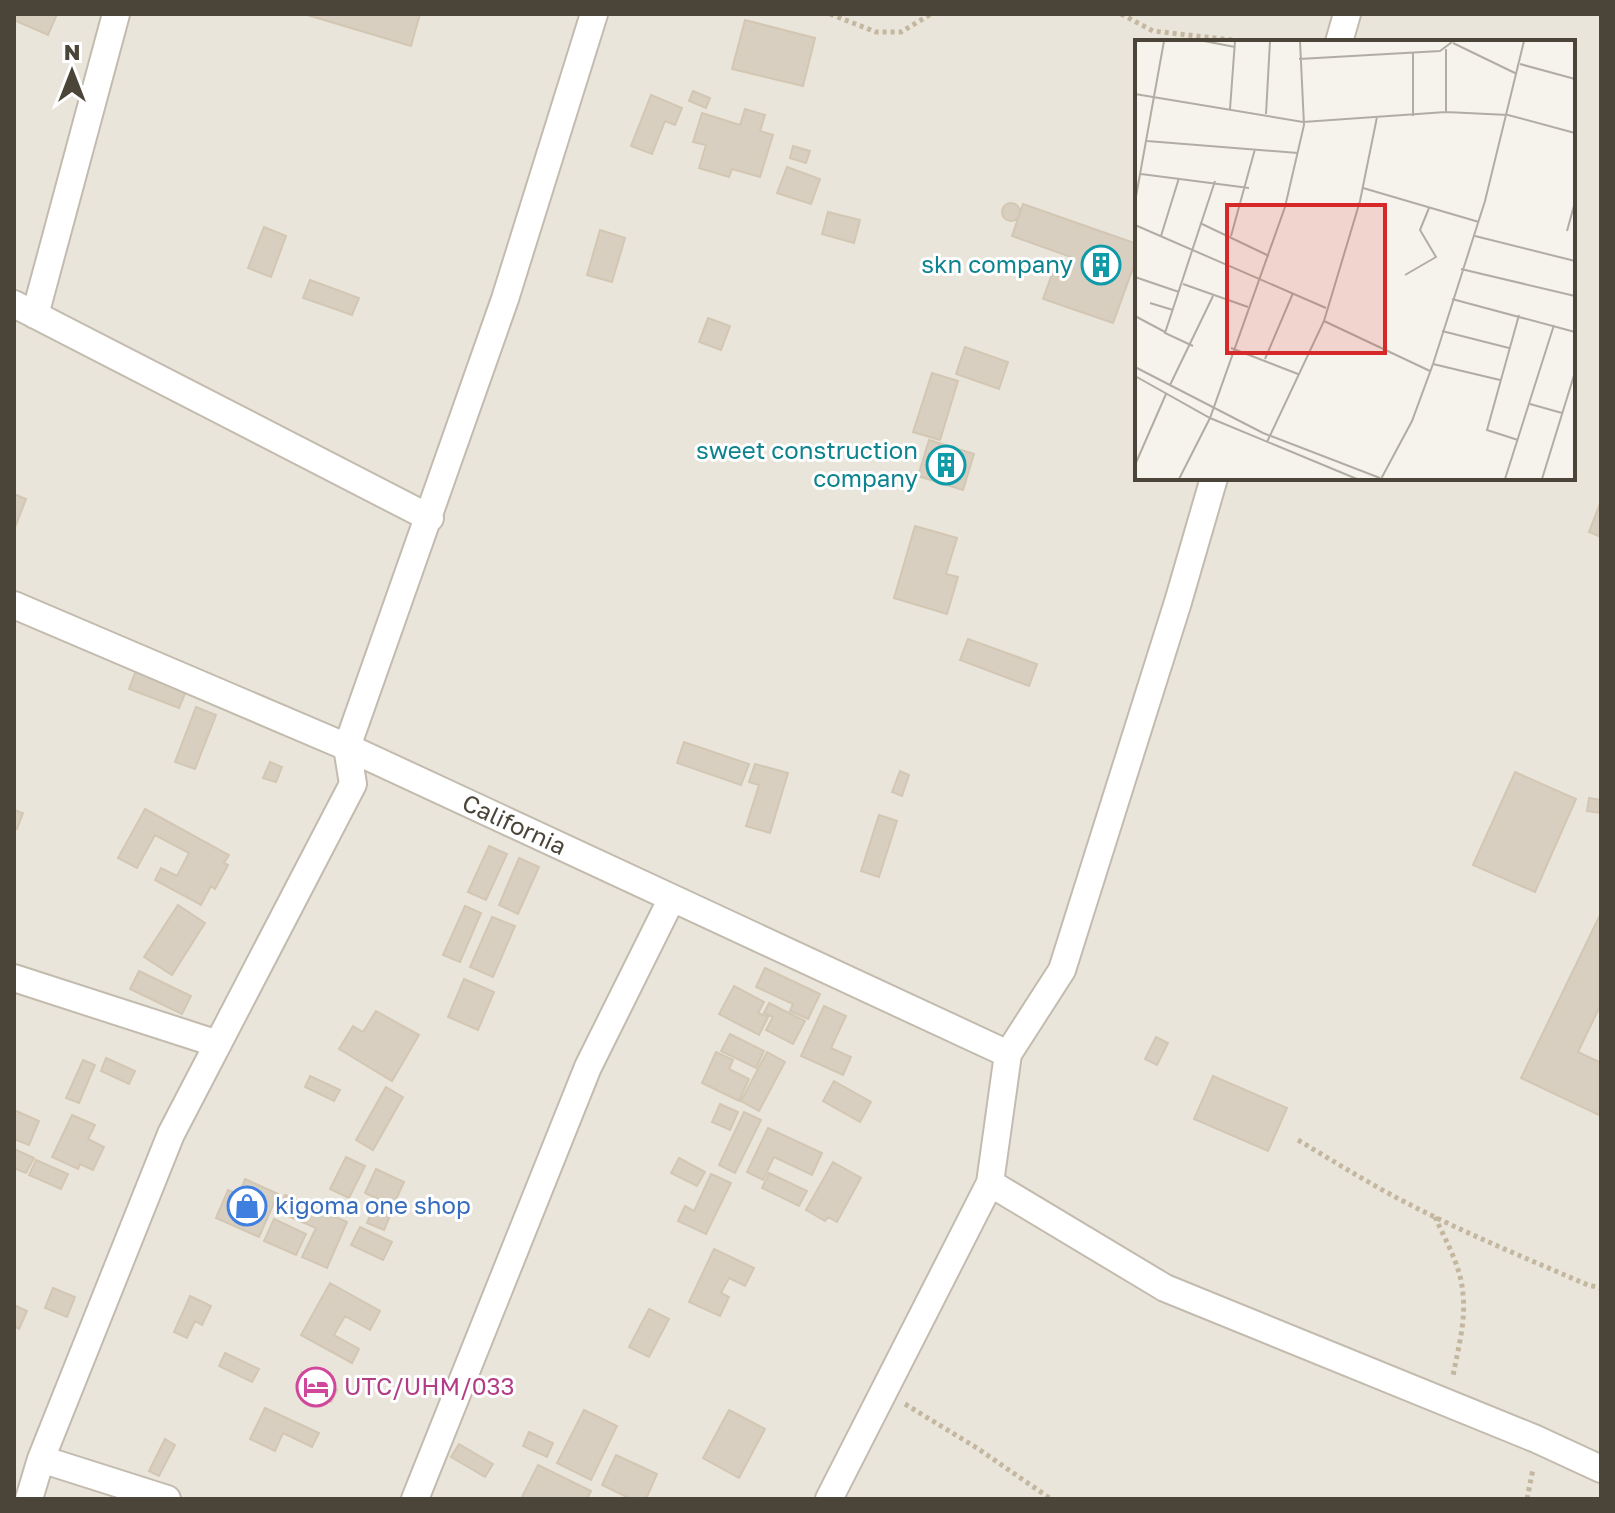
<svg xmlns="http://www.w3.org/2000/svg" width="1615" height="1513" font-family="'Golos Text',sans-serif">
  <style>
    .residential { fill: #eae5da; fill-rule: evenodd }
    .building { fill: #d8cfc1; stroke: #d3c7b4; stroke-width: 2 }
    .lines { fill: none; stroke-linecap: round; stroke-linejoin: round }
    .street-casing { stroke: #c2bbae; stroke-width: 30 }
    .path { stroke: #c4b79f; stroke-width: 5; stroke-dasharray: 4 4; stroke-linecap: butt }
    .street { stroke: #fff; stroke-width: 26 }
    .labels { text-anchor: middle; stroke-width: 6; stroke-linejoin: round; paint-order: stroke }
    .culture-label { font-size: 24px; fill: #0d838f; stroke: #fff; text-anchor: end }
    .street-label { font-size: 24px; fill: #4b4439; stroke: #fff }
    .shop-label { font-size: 24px; fill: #366cbe; stroke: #fff; text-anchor: start }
    .hotel-label { font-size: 24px; fill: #b23c85; stroke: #fff; text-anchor: start }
    .inset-road { fill: none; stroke: #b2ada4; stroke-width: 2 }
    .view { fill: #d62828; fill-opacity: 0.15; stroke: #d62828; stroke-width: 4 }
    .inset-edge { fill: none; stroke: #4b4439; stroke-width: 4 }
  </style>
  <rect width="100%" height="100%" fill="#f6f3ec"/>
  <!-- residential -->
  <path class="residential" d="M14,14H1601V1499H14ZM1137,42H1573V478H1137Z"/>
  <!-- building -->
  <path class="building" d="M14,14H57L48,35L14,20Z
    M304,14H420L411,46Z
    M745,20L815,38L803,86L732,69Z
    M693,91L710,98L706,108L689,101Z
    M651,95L682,108L675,125L665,121L652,154L631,146Z
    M745,109L765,115L760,131L773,135L760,177L732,169L729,177L699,168L706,145L693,142L702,113L740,125Z
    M793,146L810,151L806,163L790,158Z
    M787,167L820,179L811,204L777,193Z
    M1002 212a9 9 0 1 1 18 0a9 9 0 1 1-18 0Z
    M1023,204L1137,244V257L1113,323L1043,299L1052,274L1063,278L1071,257L1012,236Z
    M828,212L860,220L854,243L822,234Z
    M264,227L286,236L271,277L248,268Z
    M600,230L625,238L612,282L587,275Z
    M310,280L359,298L352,315L303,298Z
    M708,318L730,326L721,350L699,342Z
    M965,347L1008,362L999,389L956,374Z
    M932,373L958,381L940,440L913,432Z
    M929,440L974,454L963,490L918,476Z
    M14,494L26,499L14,530Z
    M1601,501V537L1589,532Z
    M915,526L957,538L946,574L958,577L947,614L894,598Z
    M968,639L1037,664L1029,686L960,660Z
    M138,665L189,684L179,708L129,689Z
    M196,707L216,715L195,769L175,762Z
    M684,742L749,764L741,785L677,763Z
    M270,762L282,767L276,782L263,778Z
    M755,764L788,773L770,833L746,826L759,785L749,782Z
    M900,771L909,775L902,796L892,792Z
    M1515,772L1576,799L1535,892L1473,865Z
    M1589,798L1601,800V813L1587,811Z
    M145,809L229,855L224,863L228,865L215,889L211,886L201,905L155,880L161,868L177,876L189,853L155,835L137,868L118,858Z
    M14,810L23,813L17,829L14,828Z
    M879,815L897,821L879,877L861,871Z
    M489,846L507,854L486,900L468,892Z
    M519,858L539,867L518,914L499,905Z
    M178,905L205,923L172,975L144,957Z
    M465,906L481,913L460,962L443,955Z
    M1601,913V1004L1578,1052L1601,1063V1116L1521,1078Z
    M492,917L515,926L493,977L470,967Z
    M765,968L820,994L808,1019L790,1011L793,1004L756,987Z
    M139,971L191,996L182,1014L130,989Z
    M464,979L494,992L478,1030L448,1017Z
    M734,986L764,1002L758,1013L768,1017L759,1035L719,1014Z
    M769,1003L805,1021L793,1044L766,1030L773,1017L764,1013Z
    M824,1006L846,1016L831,1048L851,1057L843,1075L801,1056Z
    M376,1011L419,1035L392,1081L339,1049L353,1026L363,1032Z
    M730,1034L764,1051L756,1068L721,1051Z
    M1156,1037L1168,1043L1157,1065L1145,1059Z
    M716,1052L733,1060L729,1069L749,1079L739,1101L702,1083Z
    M767,1052L785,1062L759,1111L741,1101Z
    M106,1058L135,1071L129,1084L101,1071Z
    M83,1060L95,1065L79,1103L66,1098Z
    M310,1076L340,1090L334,1101L305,1087Z
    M1213,1076L1287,1108L1268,1151L1194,1119Z
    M834,1081L871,1102L860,1122L823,1101Z
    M386,1087L403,1097L373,1150L356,1140Z
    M720,1104L738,1112L730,1130L712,1122Z
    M14,1110L39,1121L29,1145L14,1139Z
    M744,1112L761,1120L735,1173L719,1165Z
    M72,1115L95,1125L88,1139L104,1147L93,1170L80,1164L78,1169L52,1157Z
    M768,1128L822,1153L812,1175L774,1157L763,1180L747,1172Z
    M14,1149L34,1158L26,1173L14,1168Z
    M346,1157L365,1166L349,1198L330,1189Z
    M679,1158L705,1172L697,1186L671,1173Z
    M36,1160L68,1174L61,1189L29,1175Z
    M833,1162L861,1178L837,1222L828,1217L825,1221L806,1210Z
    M376,1169L404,1182L393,1206L365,1193Z
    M769,1173L807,1191L799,1206L762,1188Z
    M711,1174L731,1183L706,1234L678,1221L685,1206L694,1211Z
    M245,1179L278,1194L259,1237L216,1218L228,1190L239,1195Z
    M285,1195L347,1222L327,1268L302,1257L316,1228L277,1211Z
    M373,1209L390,1216L384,1230L367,1223Z
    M274,1219L306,1234L296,1255L264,1241Z
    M360,1227L392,1242L383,1260L351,1245Z
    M714,1249L754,1268L745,1286L729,1278L721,1293L729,1297L720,1316L689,1302Z
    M330,1283L380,1311L370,1330L345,1316L334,1335L359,1349L352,1363L301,1335Z
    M53,1288L75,1297L67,1317L45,1308Z
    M190,1296L211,1306L202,1325L195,1321L187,1338L174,1332Z
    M14,1305L27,1311L19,1329L16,1327L14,1331Z
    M649,1309L669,1319L649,1357L629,1347Z
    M225,1353L259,1369L252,1382L219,1366Z
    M302,1372L337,1390L331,1402L296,1385Z
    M265,1408L319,1433L312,1447L283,1433L275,1451L250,1439Z
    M584,1410L617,1426L591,1480L557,1463Z
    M729,1410L765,1429L739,1478L703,1458Z
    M529,1432L553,1443L547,1457L523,1446Z
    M165,1439L175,1445L159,1476L149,1471Z
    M459,1444L493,1464L485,1477L451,1457Z
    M616,1455L657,1474L646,1499H631L602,1485Z
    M538,1465L591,1491L587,1499H521Z"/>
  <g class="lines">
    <!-- street casing -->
    <g class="street-casing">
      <path id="street" d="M1339,42L1347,14
        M14,304L430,518
        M35,315L116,14
        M14,605L347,747L1008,1054
        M14,978L218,1044
        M990,1183L1165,1288L1536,1439L1601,1469
        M41,1459L167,1499
        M29,1499L41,1459L171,1134L353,784L347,747L505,299L594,14
        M415,1499L588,1067L672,898
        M829,1499L990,1183L1008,1054L1062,970L1178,602L1214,478"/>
    </g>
    <!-- path -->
    <path class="path" d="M830,14L876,32H901L931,14
      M1121,14L1153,31L1249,42
      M1298,1140C1328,1158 1357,1176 1388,1193C1452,1228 1521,1256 1588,1285L1601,1288
      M1435,1217C1446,1241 1461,1267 1463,1294C1466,1321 1458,1349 1453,1376
      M905,1404L977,1448L1051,1499
      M1527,1499L1533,1469"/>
    <!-- street -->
    <use href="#street" class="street"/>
  </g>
  <!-- icons -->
  <defs>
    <g id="building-ring" transform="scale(2)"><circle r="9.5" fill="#fff" stroke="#0f9aa8" stroke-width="1.5"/><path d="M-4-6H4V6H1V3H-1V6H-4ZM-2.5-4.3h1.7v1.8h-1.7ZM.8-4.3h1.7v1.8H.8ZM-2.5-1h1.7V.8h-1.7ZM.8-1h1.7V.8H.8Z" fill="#0f9aa8"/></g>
    <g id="shop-ring" transform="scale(2)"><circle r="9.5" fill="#fff" stroke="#3f7fe0" stroke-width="1.5"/><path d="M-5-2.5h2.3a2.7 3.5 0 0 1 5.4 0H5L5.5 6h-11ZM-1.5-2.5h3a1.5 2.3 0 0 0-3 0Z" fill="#3f7fe0"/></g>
    <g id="hotel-ring" transform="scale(2)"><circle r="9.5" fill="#fff" stroke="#d1479c" stroke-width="1.5"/><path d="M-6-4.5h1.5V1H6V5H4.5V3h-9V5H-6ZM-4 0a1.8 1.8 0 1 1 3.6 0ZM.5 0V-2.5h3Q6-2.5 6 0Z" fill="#d1479c"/></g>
  </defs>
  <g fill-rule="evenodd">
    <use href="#building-ring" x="1101" y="265"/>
    <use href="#building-ring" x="946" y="465"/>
    <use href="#shop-ring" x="247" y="1206"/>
    <use href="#hotel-ring" x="316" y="1387"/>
  </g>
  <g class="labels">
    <!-- culture labels -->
    <g class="culture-label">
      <text x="1073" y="273">skn company</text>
      <text x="918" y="459">sweet construction<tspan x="918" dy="28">company</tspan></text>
    </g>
    <!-- street labels -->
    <g class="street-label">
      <text transform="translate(514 825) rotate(25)" y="8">California</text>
    </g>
    <!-- shop labels -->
    <g class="shop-label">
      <text x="275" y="1214">kigoma one shop</text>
    </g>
    <!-- hotel labels -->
    <g class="hotel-label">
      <text x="344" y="1395">UTC/UHM/033</text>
    </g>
  </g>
  <!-- overview -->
  <g transform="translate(1135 40)">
    <rect width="440" height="440" fill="#f6f3ec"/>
    <path class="inset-road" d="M69,1L100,7M318,3L382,34M311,9V72M278,12V76M164,19L305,11L317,2M385,24L440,39M0,54L168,82L311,72L373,75L440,93M95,69L100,1M131,74L135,1M12,101L163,113M6,134L114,148M228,148L344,182M0,162L29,1M65,183L134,216M0,185L191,268M432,191L440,162M26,196L44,138M96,196L120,109M340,196L440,221M326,229L440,256M270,235L301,217L285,190L294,168M0,237L44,252M48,244L113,267M317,259L440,292M15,263L38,270M0,276L30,292M189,281L295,331M307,291L374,308M58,306L30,293L80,141M96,308L163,334M130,319L158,253M298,324L365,340M0,327L128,393L245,438M0,336L75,378L222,439M35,345L78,256M395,364L427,373M383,400L352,390L384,275M132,402L189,281L225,161L242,77M0,425L31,354M44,439L75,378L150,167L169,85L165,1M246,439L277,381L298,324L350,161L389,1M370,439L419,285M407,439L440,332"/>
    <path class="view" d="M92,165H250V313H92Z"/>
    <rect width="440" height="440" class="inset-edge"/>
  </g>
  <!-- border -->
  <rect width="1615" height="1513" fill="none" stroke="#4b4439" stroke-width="32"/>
  <!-- north arrow -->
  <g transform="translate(72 72)" stroke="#ffffff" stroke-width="6" paint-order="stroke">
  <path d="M0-6L14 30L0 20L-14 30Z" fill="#4b4439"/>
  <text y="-12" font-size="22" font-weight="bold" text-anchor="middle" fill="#4b4439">N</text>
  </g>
</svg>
